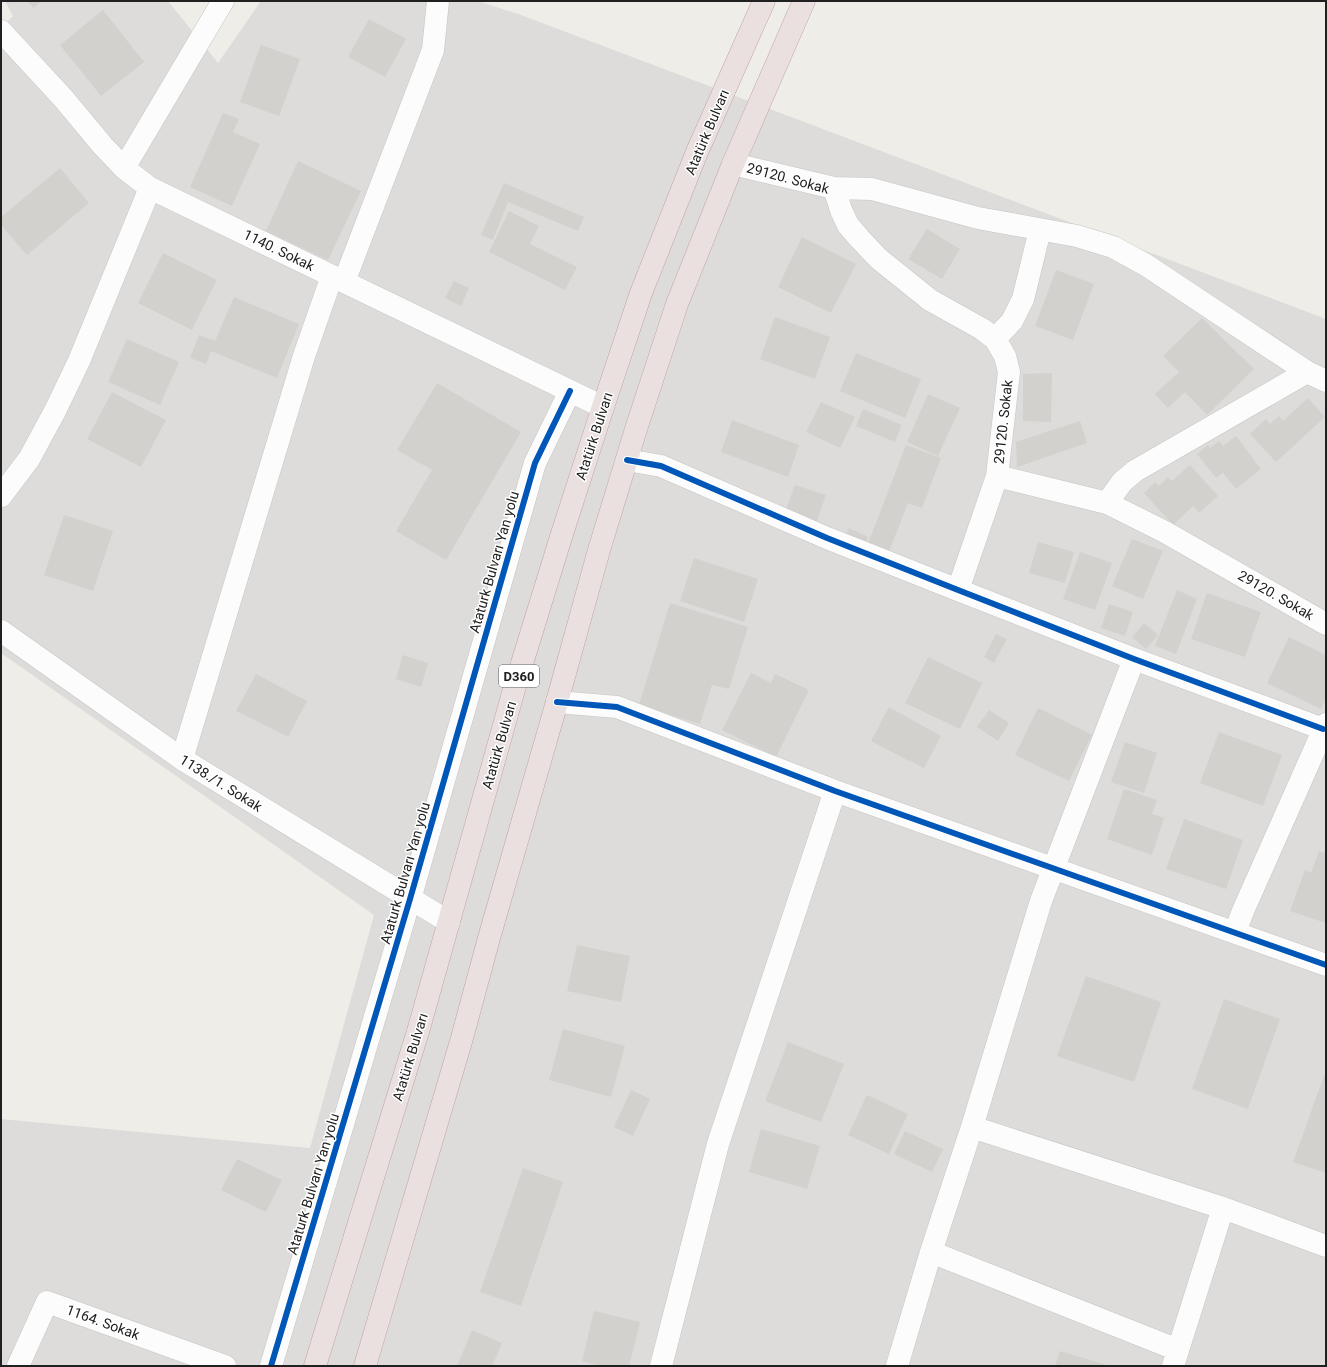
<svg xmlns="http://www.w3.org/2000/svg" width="1327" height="1367" font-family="Roboto,sans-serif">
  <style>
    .residential { fill: #dddcda }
    .building { fill: #d2d1cd }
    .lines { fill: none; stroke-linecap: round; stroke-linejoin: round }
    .minor-casing { stroke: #c5c5c3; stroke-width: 23 }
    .highway-casing { stroke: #c2a2a7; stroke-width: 23 }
    .minor { stroke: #fcfcfc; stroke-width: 22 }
    .highway { stroke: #eae0e0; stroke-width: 22 }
    .cycleway-casing { stroke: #fff; stroke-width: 8 }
    .cycleway { stroke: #0057b8; stroke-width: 6 }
    .labels { text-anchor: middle; stroke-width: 3; stroke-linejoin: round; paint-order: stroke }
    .shield { fill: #fff; stroke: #636363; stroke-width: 1 }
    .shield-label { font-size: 13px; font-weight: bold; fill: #202020 }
    .street-label { font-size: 14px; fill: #202020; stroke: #fff }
  </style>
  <rect width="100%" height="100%" fill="#eeede8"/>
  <!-- residential -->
  <path class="residential" d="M5,1H168L218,63L261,1H478L521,15L1326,319V1366H1V1119L310,1148L374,915L1,653V28L13,16Z"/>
  <!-- building -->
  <path class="building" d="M27,1H42L34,8Z
    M103,10L144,62L101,96L60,45Z
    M369,19L406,39L385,77L348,57Z
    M261,45L300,59L279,116L240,102Z
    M223,113L239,119L233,132L260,144L232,206L190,187Z
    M298,161L361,191L328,260L266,231Z
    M60,168L89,203L27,255L1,225V217Z
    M504,183L584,217L578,231L508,202L493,240L481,235Z
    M509,211L539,226L530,244L577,267L565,290L489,252Z
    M927,229L960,249L942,279L908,259Z
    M802,237L856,264L831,313L778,287Z
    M163,253L217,280L192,330L138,303Z
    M1056,270L1094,284L1073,340L1035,326Z
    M454,281L469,288L461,306L445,298Z
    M234,297L299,324L277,378L211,351L206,364L190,358L199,335L215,341Z
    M775,317L830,337L815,379L760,359Z
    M1202,318L1254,369L1207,415L1185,392L1168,408L1155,394L1179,372L1163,356Z
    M127,339L179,362L160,405L108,382Z
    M856,353L921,379L905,418L840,391Z
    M1052,373L1051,422L1023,421V374Z
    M437,383L521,432L446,560L396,531L432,470L397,450Z
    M112,392L166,420L141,467L87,439Z
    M928,394L960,408L938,456L907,442Z
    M1308,398L1325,417L1276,462L1250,434L1266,419L1270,424L1279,416L1283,421Z
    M821,402L855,417L840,448L806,432Z
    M863,409L902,425L895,442L856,426Z
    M732,420L799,445L788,477L721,452Z
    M1080,421L1087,443L1017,467L1016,442Z
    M1236,436L1261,469L1236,489L1223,473L1216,478L1197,454L1208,445L1210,448L1219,441L1223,446Z
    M906,445L941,458L922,508L908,503L888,554L867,546Z
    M1190,465L1218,496L1199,513L1193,506L1173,525L1144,493L1155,482L1159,486L1168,477L1172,481Z
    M795,485L826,495L815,526L784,515Z
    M64,515L113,531L93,591L44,575Z
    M849,528L868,537L863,549L843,540Z
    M1132,539L1163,551L1143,599L1112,586Z
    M1038,542L1074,552L1065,583L1029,573Z
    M1080,552L1112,563L1095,610L1063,599Z
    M694,558L758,579L744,622L680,601Z
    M1177,590L1197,599L1176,654L1155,646Z
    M1207,593L1261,612L1245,657L1191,639Z
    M670,603L748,627L729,689L712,685L700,724L639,705Z
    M1109,604L1133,612L1125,636L1101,628Z
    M1144,623L1158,635L1146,649L1132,637Z
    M996,634L1007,639L994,663L984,657Z
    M1289,637L1326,655V699L1321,709L1267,683Z
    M403,655L428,663L421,687L396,679Z
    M928,657L982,683L960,729L905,703Z
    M751,673L771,683L775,674L809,690L776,757L722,730Z
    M256,674L307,701L288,737L236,711Z
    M889,707L941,736L924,768L909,760V761L871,741Z
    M1038,708L1092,735L1069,781L1015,755Z
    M989,710L1009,723L998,741L977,727Z
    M1219,732L1282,755L1263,806L1200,783Z
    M1125,742L1157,753L1144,793L1111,782Z
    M1124,789L1157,800L1152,814L1164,818L1152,855L1107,839Z
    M1184,819L1243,840L1226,889L1166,869Z
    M1319,851L1326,853V923L1290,911L1305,870L1311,873Z
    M577,945L630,956L621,1002L567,991Z
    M1086,976L1161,1002L1134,1082L1057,1056Z
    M1224,999L1280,1019L1248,1109L1192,1089Z
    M563,1029L625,1046L611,1097L549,1080Z
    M788,1042L844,1064L821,1122L765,1101Z
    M1326,1070V1173L1293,1162Z
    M631,1090L650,1099L633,1136L614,1127Z
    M867,1095L908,1114L889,1154L848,1135Z
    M761,1129L820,1146L807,1189L749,1172Z
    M905,1131L943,1149L932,1172L894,1154Z
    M237,1159L282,1180L266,1212L221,1190Z
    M523,1168L563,1182L521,1306L480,1292Z
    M594,1311L640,1322L629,1366H601L582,1361Z
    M472,1330L502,1343L492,1366H457Z
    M1060,1351L1110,1366H1055Z"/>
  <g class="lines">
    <!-- minor casing -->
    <g class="minor-casing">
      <path id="minor" d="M1,31L63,98L103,146L124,168L150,188L603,407
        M733,164L834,188L872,189L978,218L1077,236L1113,247L1146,265L1307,372L1326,381
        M124,168L223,1
        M834,188L841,210L848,225L860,239L879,259L930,300L982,329L995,339L1005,356L1009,372L997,476L958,590
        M344,282L433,50L438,1
        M995,339L1012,321L1023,299L1040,230
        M627,460L661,466L827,538L958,590L1134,659L1326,730
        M997,476L1107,503L1165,532L1326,624
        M1,496L29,459L55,411L79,361L150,188
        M1107,503L1122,482L1135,471L1307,372
        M1,631L182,759L449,922
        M557,702L617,707L835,791L1326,965
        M182,759L304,356L332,276
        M1235,932L1243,911L1326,724
        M972,1127L1223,1208L1326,1246
        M931,1252L1178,1350
        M18,1366L47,1302L225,1366
        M271,1366L410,899L535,463L570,391
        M661,1366L718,1144L835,791
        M897,1366L931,1252L972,1127L1041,901L1134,659
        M1173,1366L1223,1208"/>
    </g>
    <!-- highway casing -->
    <g class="highway-casing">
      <path id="highway" d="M315,1366L419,1028L515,686L561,537L603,407L641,293L697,152L764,1
        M365,1366L462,1038L489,938L557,702L599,550L637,426L677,304L733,164L804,1"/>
    </g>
    <!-- minor -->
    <use href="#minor" class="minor"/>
    <!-- highway -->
    <use href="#highway" class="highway"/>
    <!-- cycleway casing -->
    <g class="cycleway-casing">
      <path id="cycleway" d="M627,460L661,466L827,538L958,590L1134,659L1323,729
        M557,702L617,707L835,791L1326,965
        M271,1366L410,899L535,463L570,391"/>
    </g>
    <!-- cycleway -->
    <use href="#cycleway" class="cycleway"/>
  </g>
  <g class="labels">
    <!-- shield labels -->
    <rect class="shield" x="499" y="665" width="40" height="22" rx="3"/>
    <g class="shield-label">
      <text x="519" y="681">D360</text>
    </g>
    <!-- street labels -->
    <g class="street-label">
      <text transform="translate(707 132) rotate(-67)" y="5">Atatürk Bulvarı</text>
      <text transform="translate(788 178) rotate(15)" y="5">29120. Sokak</text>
      <text transform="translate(279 250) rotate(26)" y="5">1140. Sokak</text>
      <text transform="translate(1003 422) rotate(-84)" y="5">29120. Sokak</text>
      <text transform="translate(594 436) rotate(-72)" y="5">Atatürk Bulvarı</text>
      <text transform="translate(494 562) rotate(-74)" y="5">Ataturk Bulvarı Yan yolu</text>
      <text transform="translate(1276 595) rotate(30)" y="5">29120. Sokak</text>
      <text transform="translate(499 745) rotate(-74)" y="5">Atatürk Bulvarı</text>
      <text transform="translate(221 783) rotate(32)" y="5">1138./1. Sokak</text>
      <text transform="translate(405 873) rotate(-74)" y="5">Ataturk Bulvarı Yan yolu</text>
      <text transform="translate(410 1057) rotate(-73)" y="5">Atatürk Bulvarı</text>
      <text transform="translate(313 1184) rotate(-73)" y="5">Ataturk Bulvarı Yan yolu</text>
      <text transform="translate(103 1322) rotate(20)" y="5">1164. Sokak</text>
    </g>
  </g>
  <!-- border -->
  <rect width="1327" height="1367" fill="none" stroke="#202020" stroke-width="4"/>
</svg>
